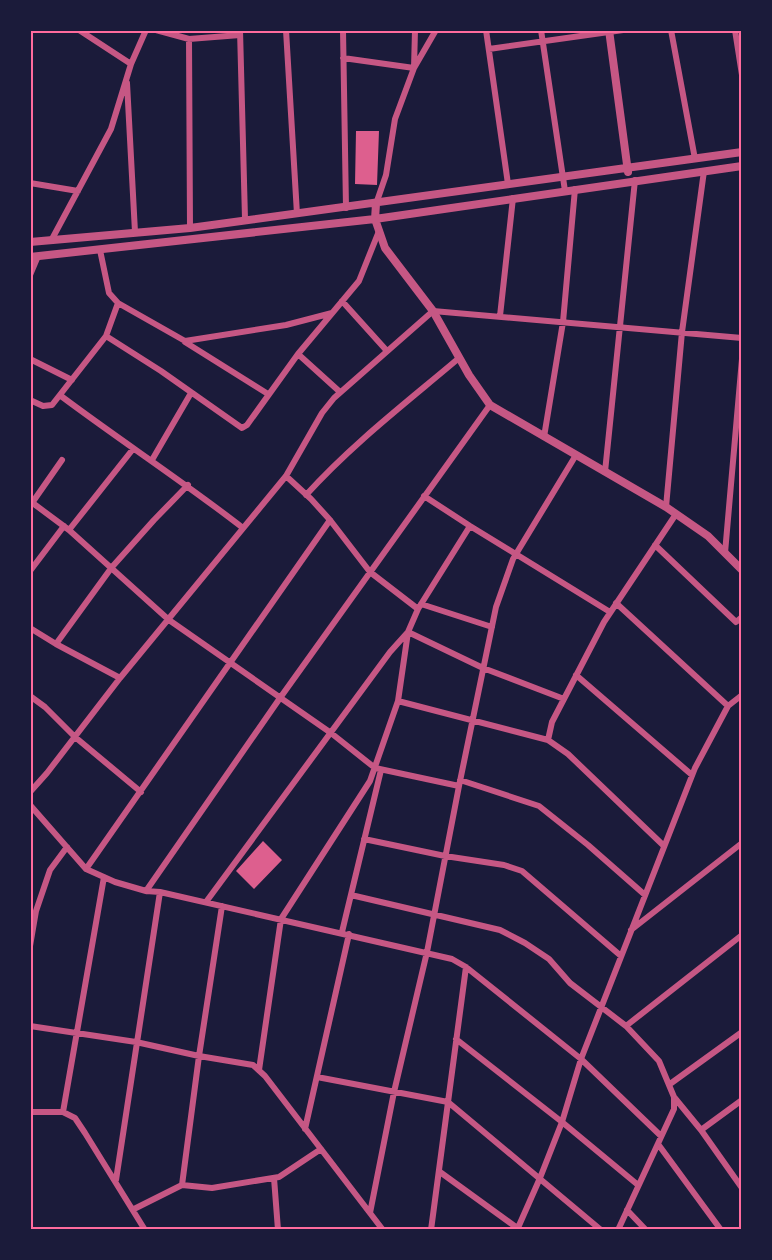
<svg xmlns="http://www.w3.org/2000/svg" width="772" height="1260" font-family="Montserrat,sans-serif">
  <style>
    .building { fill: #dd5f8e }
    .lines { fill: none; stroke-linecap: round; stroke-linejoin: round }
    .minor { stroke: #c65784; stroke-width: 6 }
    .tertiary { stroke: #c65784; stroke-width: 8 }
    .neatline { fill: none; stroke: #ff6b9d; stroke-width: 2 }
  </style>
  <rect width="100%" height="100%" fill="#1b1b3a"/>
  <!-- building -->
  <path class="building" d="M356,131H379L377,185L355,184Z
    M263,841L282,860L254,889L236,871Z"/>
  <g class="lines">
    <!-- minor -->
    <path class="minor" d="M79,30L131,64
      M156,30L189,39L240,35
      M240,30L245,219
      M286,30L297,214
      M343,30L346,208
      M486,30L508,184
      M541,30L565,191
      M671,30L695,159
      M735,30L742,75
      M189,39L190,228
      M489,49L623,30
      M343,58L414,68L415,30
      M127,83L135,232
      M30,183L78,191
      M376,204L386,175L395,119L414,68L436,30
      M52,239L111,129L131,64L146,30
      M30,275L38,256
      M342,301L387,351
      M118,303L185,341L286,325L332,313
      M500,316L513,198
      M106,336L161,371L242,428L247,425L298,354L359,281L379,231
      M185,342L268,394
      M298,354L340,392
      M30,359L72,380
      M61,396C121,441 184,482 243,528
      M30,400L43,406L52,405L106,336L118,303L109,293L100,250
      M544,437L563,322L575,189
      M152,460L191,393
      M605,472L635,180
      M286,476L311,499L330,520L370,572L418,609
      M306,495C352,444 407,402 459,358
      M424,496L470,526L610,612
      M30,501L69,530L169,620L331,733L375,768L459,786
      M32,503L62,460
      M666,507L682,332L704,171
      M69,530L133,449
      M655,545L736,622L742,617
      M725,553L742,359
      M30,571L64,526
      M616,603L728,706
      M421,604L492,627
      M30,628L56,644L112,567L154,520L188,485
      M56,644L120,678
      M576,675L692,775
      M30,696L45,707L75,737L141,792
      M398,701L548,740L568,754L664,846
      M548,740L552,722L604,622L676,514
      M460,780L539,806L588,845L645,895
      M30,792L47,773L120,678L286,476L322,413L334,398L433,311L742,338
      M30,805L86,869L115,882L146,891L160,892L452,959L466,967L581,1059L661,1136
      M364,839L445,856L504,865L522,871L621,956
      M86,869L330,520
      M146,891L280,698L490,405
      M351,895L500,930L525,943L549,959L570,983L626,1026L659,1061L674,1097L701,1130L742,1188
      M206,902L390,652L408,632L483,668L564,699
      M631,930L742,843
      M342,932L381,770
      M30,946L36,911L50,870L67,847
      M30,1026L136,1042L199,1056L253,1065L265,1076L383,1230
      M626,1026L742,935
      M456,1039L562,1122L638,1185
      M259,1070L281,919L370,781L398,701L408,632L418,609L470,526
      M317,1077L448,1102L601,1230
      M670,1084L742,1032
      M30,1112H63
      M63,1112L104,877
      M63,1112L75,1118L85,1133L145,1230
      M305,1129L349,934
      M701,1130L742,1100
      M658,1144L721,1230
      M440,1172L520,1230
      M274,1178L278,1230
      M116,1180L160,892
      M182,1185L199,1056L222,906
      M134,1209L182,1185L212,1188L279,1177L321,1149
      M627,1210L646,1230
      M370,1213L394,1092L427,952L459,786L496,607L513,559L576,455
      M431,1230L466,967
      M517,1230L540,1178L562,1122L581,1059L695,768L728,706L742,695
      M618,1230L674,1109V1097"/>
    <!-- tertiary -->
    <path class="tertiary" d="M609,30L628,172
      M376,204L375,219L385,248L433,311L469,375L490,405L666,507L708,536L742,570
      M30,242L190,228L742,152
      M30,257L375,219L742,166"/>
  </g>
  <!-- border -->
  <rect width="772" height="1260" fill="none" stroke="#1b1b3a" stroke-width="63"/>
  <rect x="32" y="32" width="708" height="1196" class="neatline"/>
</svg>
